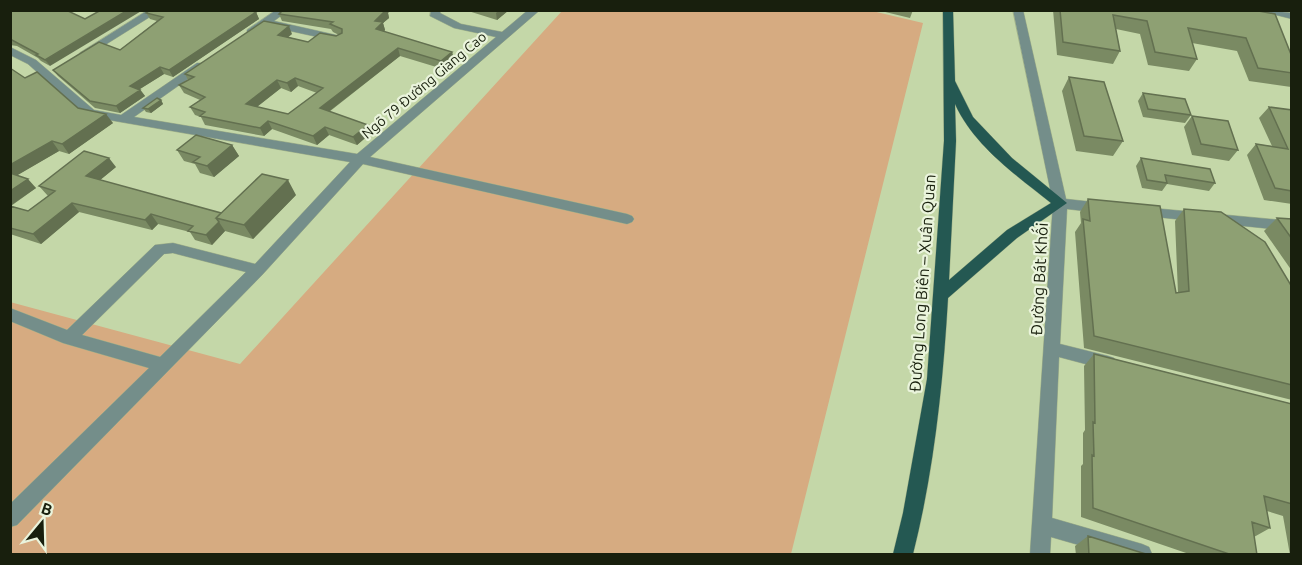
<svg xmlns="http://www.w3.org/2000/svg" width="1302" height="565" font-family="Ubuntu,sans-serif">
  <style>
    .green { fill: #d6ab81 }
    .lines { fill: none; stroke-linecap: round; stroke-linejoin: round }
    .minor-casing { stroke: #a2b289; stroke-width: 1 }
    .major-casing { stroke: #a2b289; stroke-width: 1 }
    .minor { fill: #748e8a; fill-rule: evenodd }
    .major { fill: #245852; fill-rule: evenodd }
    .wall { fill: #7a8a63; fill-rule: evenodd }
    .shaded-wall { fill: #637050 }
    .building { fill: #8ea073; stroke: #637050; stroke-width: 1.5; fill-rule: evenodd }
    .labels { text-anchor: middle; stroke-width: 4.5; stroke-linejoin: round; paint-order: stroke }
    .far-street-label { font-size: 14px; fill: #181f0d; stroke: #eaf4dc }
    .street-label { font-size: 16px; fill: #181f0d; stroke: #eaf4dc }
  </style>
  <rect width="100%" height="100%" fill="#c4d7a8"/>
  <!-- green -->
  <path class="green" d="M868,10L923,23L791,554H11L10,302L240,364L562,11Z"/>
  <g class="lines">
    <!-- minor casing -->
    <g class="minor-casing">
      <path id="minor" d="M148,10H161L89,55H81L80,53Z
        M276,10H289L274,21L336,35L341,38L336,41L267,26L255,34H247V30Z
        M431,10H441L440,13L461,24L502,32L528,10H540L370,157L627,214L632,216L634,219L632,222L627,224L363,164L263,274L17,525L10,527V504L149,368L63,343L10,321V308L67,330L155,245L173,243L255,264L350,162L86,116L28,64L10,55V47L36,60L94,110L121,115L197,63H205V67L134,117L357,154L496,37L454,28L430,16ZM173,253L246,272L160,357L82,335L164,254Z
        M1013,10H1023L1066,199L1102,203L1109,208L1102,213L1067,209L1060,344L1108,356L1114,358L1116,363L1114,368L1108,370L1059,357L1052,518L1142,544L1149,547L1152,554H1110L1051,537L1050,554H1030L1053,203Z
        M1263,10L1292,13V19L1264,12Z
        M1141,207L1292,221V231L1136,215L1134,212Z"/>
    </g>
    <!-- major casing -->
    <g class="major-casing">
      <path id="major" d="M943,10H953L955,81L973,117L1012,158L1067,203L1017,238L948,298C943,384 934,471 913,554H893L903,513L927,379L944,141ZM955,104C974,146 1016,175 1051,203L1007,230L949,280L956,141Z"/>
    </g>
    <!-- minor -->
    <use href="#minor" class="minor"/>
    <!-- major -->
    <use href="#major" class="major"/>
  </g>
  <!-- wall -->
  <path class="wall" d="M10,10L50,66L41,61L38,58L17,46L10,45Z
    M283,10H390L388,13L389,18L383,23L385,30L384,32L452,52L454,60L443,69L400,56L329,112L371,133L357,145L329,135L317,145L272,129L264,136L205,125L201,117L195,115L190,107L200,100L184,93L179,85L188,80L185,74L292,34L288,37L308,42L336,36L339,35L333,32L331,29L282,21L279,14ZM298,86L317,93L288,114L257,107L281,88L291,92Z
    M465,10H509L497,20Z
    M877,10H913L910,18Z
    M1053,10H1253L1289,53L1292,57V86L1291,87L1249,81L1237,51L1192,43L1197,59L1189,71L1148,65L1140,34L1116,29L1120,51L1113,64L1057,55Z
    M256,12L259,19L173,77L164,74L140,89L145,96L120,113L95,108L58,76L53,70L120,50L157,21L150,19L146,13Z
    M10,68L25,78L78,108L113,123L69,154L59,151L17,175L36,188L11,206L28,211L48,196L39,186L116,167L100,180L221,213L296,195L253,239L225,231L212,245L195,240L190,232L158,224L152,230L79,212L41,244L10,234Z
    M1069,77L1123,141L1113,156L1076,151L1062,91Z
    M1143,93L1191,115L1185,123L1143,117L1138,101Z
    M161,100L163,104L151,113L146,112L143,108Z
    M1269,107L1292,110V204L1264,200L1247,155L1256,144L1272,146L1259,118Z
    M1192,116L1238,150L1229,161L1192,155L1184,127Z
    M232,145L239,156L214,177L200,173L195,164L184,161L177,150Z
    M1141,158L1215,183L1209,191L1167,184L1162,191L1142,188L1136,166Z
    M1088,199L1176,293H1178L1175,221L1184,209L1292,287V400L1084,348L1075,232L1081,223L1080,212Z
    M1277,218L1292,219V271L1264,231Z
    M1094,354L1292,404V555H1290L1283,516L1267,511L1270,528L1254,537L1257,555H1192L1081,517V466L1083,464V433L1085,430L1084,366Z
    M1088,536L1149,555H1076L1075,546Z"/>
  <!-- shaded-wall -->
  <path class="shaded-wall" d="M128,10H143L50,66L45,60Z
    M382,10H390L388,13L389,18L383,23L385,30L378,37L375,21Z
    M499,10H509L497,20L496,13Z
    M256,12L259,19L173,77L169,70Z
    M289,26L292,34L282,42L278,35Z
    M398,48L400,56L323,116L320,108Z
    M452,52L454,60L443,69L441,61Z
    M160,67L164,74L135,92L130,86Z
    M295,78L298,86L291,92L287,83Z
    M277,80L281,88L250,112L246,104Z
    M140,90L145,96L120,113L116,106Z
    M161,100L163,104L151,113L148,109Z
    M106,114L113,123L69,154L62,144Z
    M268,121L272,129L264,136L260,128Z
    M368,125L371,133L357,145L353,137Z
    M325,127L329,135L317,145L313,136Z
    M52,141L59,151L11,179L10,165Z
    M232,145L239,156L214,177L207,166Z
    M109,158L116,167L94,185L86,176Z
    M28,179L36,188L10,206V191Z
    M288,180L296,195L253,239L244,225Z
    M72,203L79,212L41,244L33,234Z
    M151,214L158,224L152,230L145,220Z
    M219,222L225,231L212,245L206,235Z"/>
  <!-- building -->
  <path class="building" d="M10,10H66L85,19L101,10H128L45,60L36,55L38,54L10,39Z
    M150,10H247L256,12L169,70L160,67L130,86L140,90L116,106L90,101L53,70L99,42L120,50L163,17L146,13Z
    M283,10H386L375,21L383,22L376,29L452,52L441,61L398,48L320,108L368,125L353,137L325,127L313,136L268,121L260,128L200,116L205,112L190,107L205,97L179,85L194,77L185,74L264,21L289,26L278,35L308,42L320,33L336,36L342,33V29L330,24L333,22L279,14ZM295,78L323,88L288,114L246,104L277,80L287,83Z
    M1060,10H1253L1275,14L1292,57V73L1258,68L1246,38L1188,28L1197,59L1155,52L1147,21L1113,15L1120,51L1063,42Z
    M10,68L25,78L37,72L78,108L106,114L62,144L52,141L10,165Z
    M1069,77L1104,82L1123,141L1084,136Z
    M1143,93L1185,99L1191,115L1148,109Z
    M157,98L161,100L148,109L143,108Z
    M1269,107L1292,110V191L1275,188L1256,144L1288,149Z
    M1192,116L1228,121L1238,150L1201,144Z
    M196,135L232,145L207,166L193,162L200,157L177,150Z
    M84,151L109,158L86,176L221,213L216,218L219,222L206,235L188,231L193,226L151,214L145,220L72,203L33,234L10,228V206L28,211L55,191L39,186Z
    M1141,158L1210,169L1215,183L1165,175L1167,183L1147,180Z
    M10,173L28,179L10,191Z
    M262,174L288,180L244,225L216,218Z
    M1088,199L1160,206L1176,293L1189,291L1184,209L1221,212L1265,242L1292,287V385L1094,336L1083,219L1090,221Z
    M1277,218L1292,219V239Z
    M1094,354L1292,404V504L1264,496L1270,528L1252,522L1257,555H1232L1093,508L1092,455L1094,456L1093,422L1095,423Z
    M1088,536L1149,555H1089Z"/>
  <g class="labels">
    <!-- far-street labels -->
    <g class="far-street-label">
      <text transform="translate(424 85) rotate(-40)" y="5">Ngõ 79 Đường Giang Cao</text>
    </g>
    <!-- street labels -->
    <g class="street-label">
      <text transform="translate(1039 279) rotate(-87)" y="6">Đường Bát Khối</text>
      <text transform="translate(922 283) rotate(-86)" y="6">Đường Long Biên – Xuân Quan</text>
    </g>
  </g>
  <!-- border -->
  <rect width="1302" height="565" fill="none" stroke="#181f0d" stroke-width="24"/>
  <!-- north arrow -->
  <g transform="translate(42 523) rotate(19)" stroke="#eaf4dc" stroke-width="4.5" paint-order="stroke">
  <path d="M0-4.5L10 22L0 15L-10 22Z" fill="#181f0d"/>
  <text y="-9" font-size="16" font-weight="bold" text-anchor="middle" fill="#181f0d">B</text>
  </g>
</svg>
